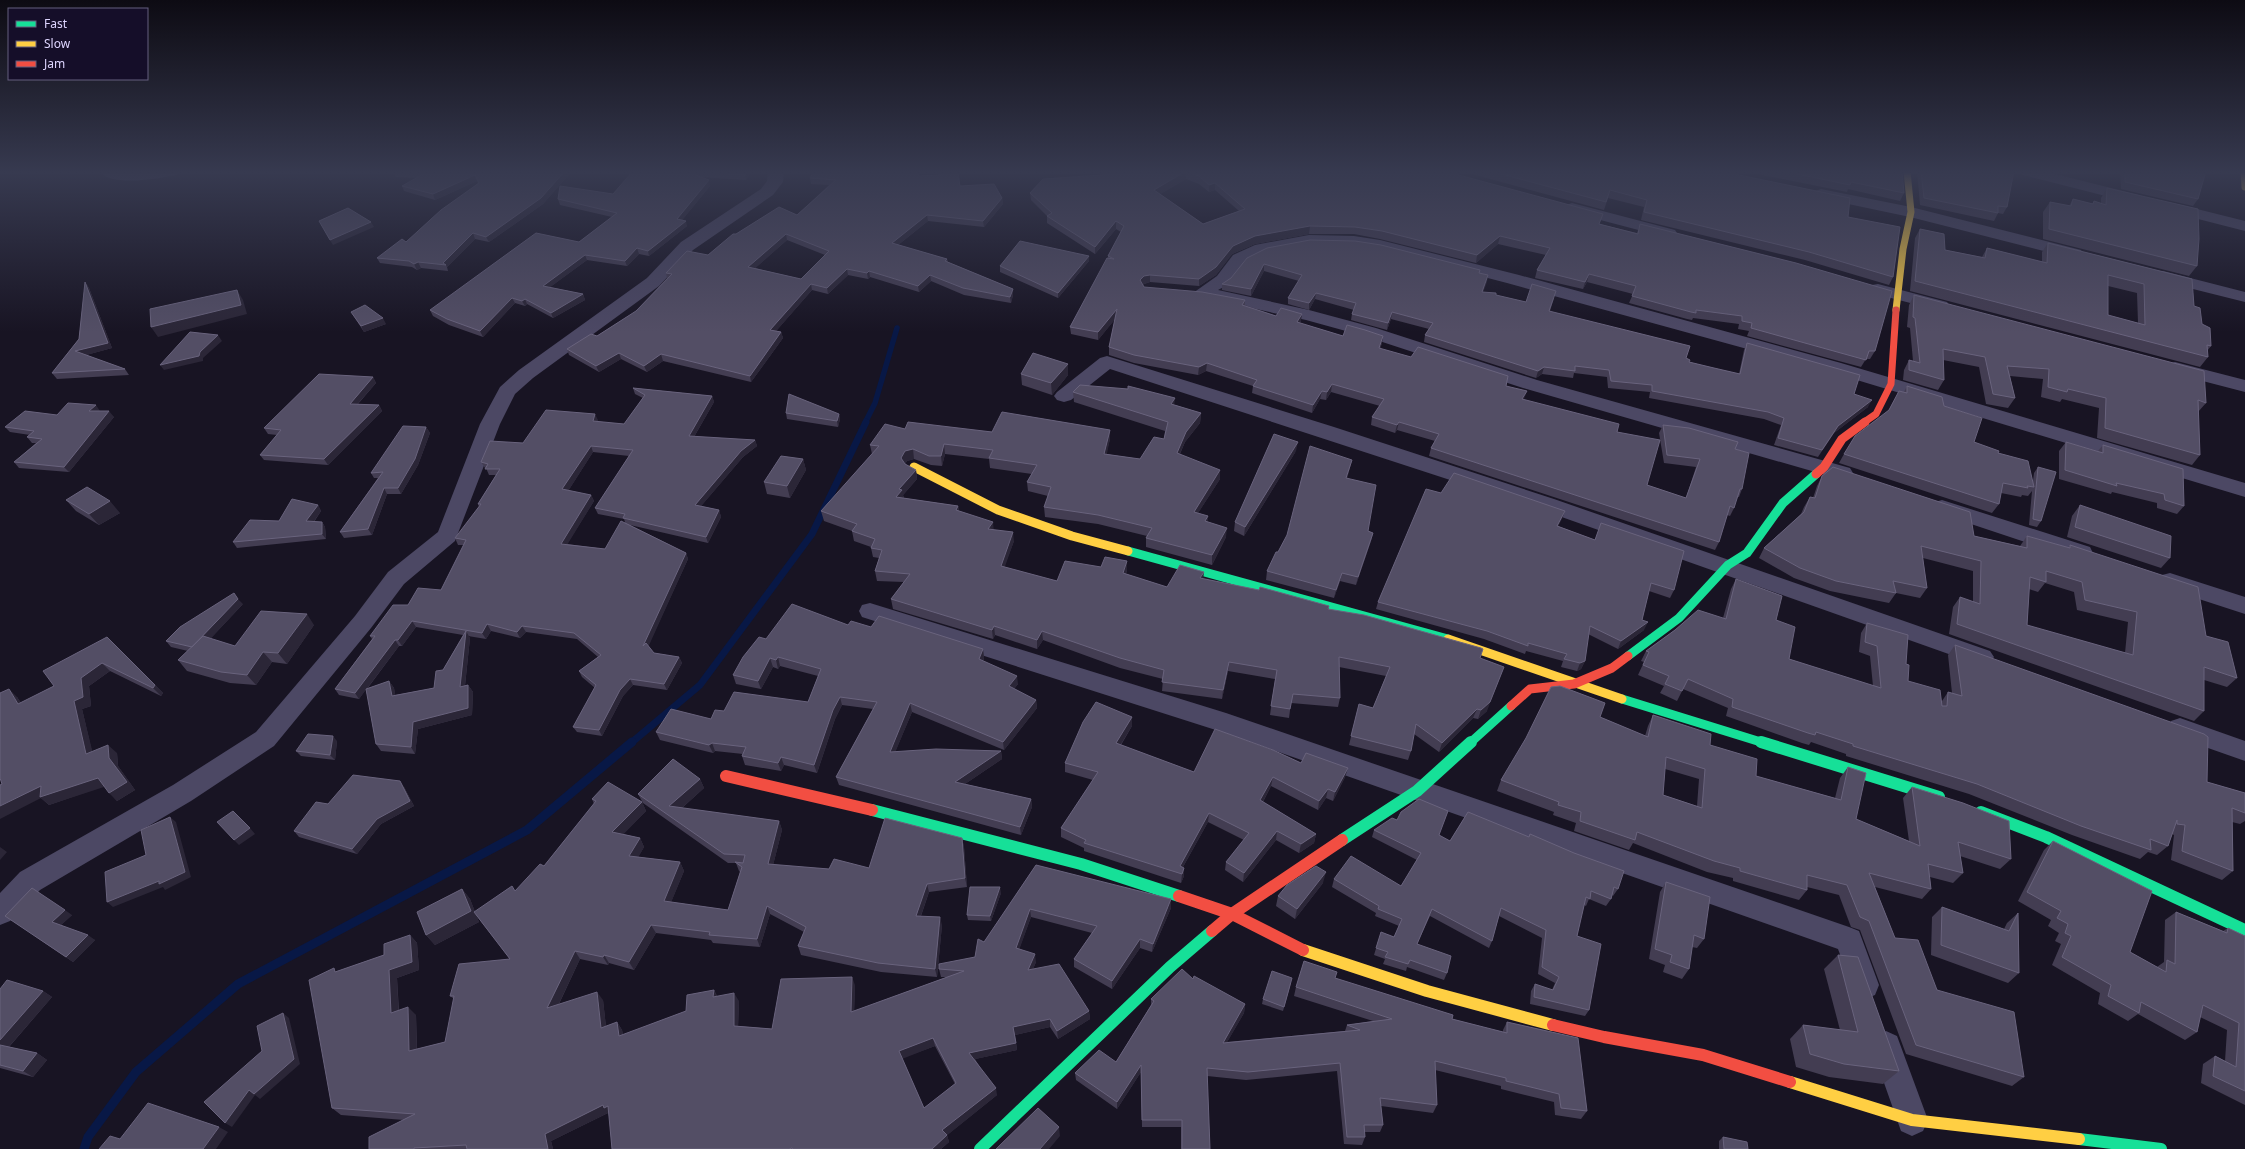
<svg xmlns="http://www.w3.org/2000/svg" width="2245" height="1149" font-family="'Noto Sans',sans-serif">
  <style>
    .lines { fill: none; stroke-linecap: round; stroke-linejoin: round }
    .stream-far2 { stroke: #081846; stroke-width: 5.5 }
    .stream-far1 { stroke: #081846; stroke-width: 7 }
    .stream { stroke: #081846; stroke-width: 9 }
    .street { fill: #4c4864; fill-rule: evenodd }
    .fast-far1 { stroke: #16e098; stroke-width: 9 }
    .fast { stroke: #16e098; stroke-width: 12 }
    .slow-far2 { stroke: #ffcf43; stroke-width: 7 }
    .slow-far1 { stroke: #ffcf43; stroke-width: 9 }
    .slow { stroke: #ffcf43; stroke-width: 12 }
    .jam-far2 { stroke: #f24e42; stroke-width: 7 }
    .jam-far1 { stroke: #f24e42; stroke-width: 9 }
    .jam { stroke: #f24e42; stroke-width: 12 }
    .wall { fill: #433d52; fill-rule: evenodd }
    .shaded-wall { fill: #2b2637 }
    .building { fill: #534e65; stroke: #69637d; fill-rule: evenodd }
  </style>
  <rect width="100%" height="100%" fill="#181423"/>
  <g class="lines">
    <!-- stream-far2 -->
    <path class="stream-far2" d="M865,423L875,403L897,328"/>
    <!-- stream-far1 -->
    <path class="stream-far1" d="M631,743L700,685L812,534L866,422"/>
    <!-- stream -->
    <path class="stream" d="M84,1149L88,1137L136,1072L238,984L527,830L632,742"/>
    <!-- street -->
    <path class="street" d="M99,171H183L180,174C163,178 111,188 99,171Z
      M768,171H784L783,182L773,195L693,250L659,286L533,378L515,394L500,424L455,541L404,584L371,628L274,746L191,801L40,890L10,921L0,925V893L20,872L173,785L256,732L355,616L388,572L438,532L480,424L500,387L519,370L647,278L681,242L761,189L767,181Z
      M2016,171H2043L2139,195L2141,198L2139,201L2133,203L2019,174Z
      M1821,189L1911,207L2081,250L2083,254L2081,258L2075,259L1910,217L1815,197L1813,194L1815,191Z
      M2169,202L2245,221V231L2163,210L2161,207L2163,204Z
      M1572,203L1675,230L1677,233L1675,236L1669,238L1566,211L1564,208L1566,205Z
      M1309,235L1354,236L1380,240L1519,275L1841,363L2245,483V497L1827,371L1507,283L1380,250L1354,246L1309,245L1266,253L1245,263L1229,284L1218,290L1309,310L1376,328L1537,380L1850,468L1853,473L1850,478L1843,480L1523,388L1364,336L1306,320L1210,299L1208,297L1202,298L1196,297L1193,293L1217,276L1233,255L1255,245Z
      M2163,271L2245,292V302L2157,280L2154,276L2157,272Z
      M1878,284L1947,302L1950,306L1947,310L1941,311L1872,293L1869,289L1872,285Z
      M1107,356L1334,427L1554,499L1990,651L1994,657L1990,663L1982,666L1974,663L1539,509L1110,369L1071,400L1064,402L1057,400L1054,396L1057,392L1100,358Z
      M2175,362L2245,380V392L2168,372L2166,368L2168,364Z
      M1942,500L2090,547L2093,553L2090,559L2082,561L1935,512L1932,507L1935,502Z
      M2170,573L2245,597V614L2162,587L2159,581L2162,575Z
      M870,603L1226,713L1849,927L1859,931L1879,985L1875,995L1865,999L1855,995L1838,949L1222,732L862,617L859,611L862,605Z
      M2180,718L2245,741V761L2171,735L2168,728L2171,721Z
      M1886,1031L1897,1036L1928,1120L1923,1131L1912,1136L1901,1131L1871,1046L1875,1036Z"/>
    <!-- fast-far1 -->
    <path class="fast-far1" d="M1128,551L1448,639
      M1628,656L1679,618L1728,565L1747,553L1783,503L1816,474
      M1622,699L1764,743
      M1470,743L1511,706"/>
    <!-- fast -->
    <path class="fast" d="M1761,742L1939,797
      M872,810L1081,864L1179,896
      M1981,812L2046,837L2245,930
      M1342,840L1417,791L1471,742
      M2079,1139L2161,1149
      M980,1149L1170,967L1212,931"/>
    <!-- slow-far2 -->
    <path class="slow-far2" d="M2244,171L2245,187
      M1896,310L1903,249L1911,212L1907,171"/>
    <!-- slow-far1 -->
    <path class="slow-far1" d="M914,467L998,510L1072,536L1128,551
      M1448,639L1622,699"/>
    <!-- slow -->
    <path class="slow" d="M1303,950L1427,991L1553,1025
      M1790,1082L1912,1120L2079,1139"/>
    <!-- jam-far2 -->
    <path class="jam-far2" d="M1863,423L1876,414L1891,384L1896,310"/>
    <!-- jam-far1 -->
    <path class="jam-far1" d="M1816,474L1824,467L1842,439L1865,422
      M1511,706L1530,689L1574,684L1612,668L1628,656"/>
    <!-- jam -->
    <path class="jam" d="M726,776L872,810
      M1179,896L1232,914L1303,950
      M1212,931L1232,914L1342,840
      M1553,1025L1604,1037L1703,1055L1790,1082"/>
  </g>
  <!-- wall -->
  <path class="wall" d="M394,171H572L543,204L489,242L475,239L447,267L448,271L421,268L417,270L412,267L380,263L377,258L406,242L478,183L477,181L435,200L404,191L402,186L416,178L396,177L393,172Z
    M633,171H752L746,180L700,177L710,186L682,220L687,226L649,256L639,254L627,266L587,260L550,287L583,294L585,300L553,318L527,304L525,306L515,303L483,337L449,325L433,316L430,310L579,242L612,217L560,205L558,199L613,194Z
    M920,171L919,176L1002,198L1003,204L984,227L928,221L898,245L947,259L948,262L1013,289V295L1011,303L964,295L931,281L919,292L870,277L868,279L848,275L828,294L812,290L776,331L781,332L783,338L751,382L663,361L647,372L621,359L599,372L569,355L567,349L597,336L636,311L667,278L666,273L708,255L736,234L797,215L829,185L811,184L810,178ZM787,240L825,255L801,279L755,268Z
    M1117,171H1444L1599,224L1637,233L1640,224L1875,351L1870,359H1866L1861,367L1747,336L1749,331L1738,329L1739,324L1693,318L1692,320L1687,319L1629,303L1633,294L1587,282L1583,289L1535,278L1537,270L1546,255L1498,244L1476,263L1380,239L1354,234H1309L1255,244L1232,254L1216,275L1199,286L1150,282L1144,284L1143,285L1144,287L1245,300V305L1276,316L1301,321L1300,323L1343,336L1382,343L1380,349L1506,386L1524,399V400L1617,432L1647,485L1686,498L1696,467L1664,463L1659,433L1663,425L1735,449L1742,489L1739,497H1737L1734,508L1730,516L1727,515L1719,542L1715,550L1429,456L1431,448L1435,441L1397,430L1395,433L1371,425L1372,417L1380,406L1331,392L1326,400L1320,399L1312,413L1252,393L1253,386L1206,371L1198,375L1134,363L1109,355V347L1115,319L1098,340L1071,334L1070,327L1108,258V256L1121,232L1116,229L1095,254L1047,223V216L1031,200L1030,193L1121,174ZM1186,179L1199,184L1209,192L1215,190L1239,211L1203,224L1160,194Z
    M1461,171H1720L1848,217L1893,277L1889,285L1805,260L1641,220L1644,207L1608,198L1604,210Z
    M1743,171H1902L1904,193L1900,201L1848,189L1847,192Z
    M1917,171H2014L2007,207L2003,214L1998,213L1994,221L1920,205Z
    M2120,171H2206L2198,199L2193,206L2121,189Z
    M2107,188L2197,266L2189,276L2043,239V212L2050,202L2069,206L2073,199L2092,204L2094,201L2101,203V198Z
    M1920,229L1945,250L1982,257L1987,248L2042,262V252L2048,243L2192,279L2194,306L2211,346L2207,351L2208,357L2200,367L1910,291L1915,238ZM2108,286L2137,293L2138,323L2108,315Z
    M1247,258L1479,273L1488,275L1483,292L1526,302L1554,298L1550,311L1686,358L1689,362L1739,374L1744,350L1747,343L1854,394L1868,407L1834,433L1818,457L1774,445L1781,425L1764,419L1649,398L1650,392L1608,388L1607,377L1574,373L1573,378L1542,374L1536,378L1424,342L1425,335L1429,329L1391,319L1387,330L1351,320L1352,314L1354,310L1315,299L1309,310L1288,304V298L1299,281L1264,271L1251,296L1222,290V284L1231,278Z
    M1089,261L1058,298L1000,272V266Z
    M85,282L89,288L112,348L86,355L125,369L129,375L57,379L52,373L79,339Z
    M1914,295L2206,403L2198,412L2200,455L2192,465L2097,438L2099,408L2062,399L2060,402L2041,397L2043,379L2010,376L2015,398L2008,408L1986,404L1979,367L1943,360L1944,380L1938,390L1903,380L1904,370L1909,360L1913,361L1910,328L1907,327L1909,305Z
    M351,312L386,324L364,332Z
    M1021,374L1068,375L1052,395L1022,385Z
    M373,377L376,383L358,404L379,405L382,411L328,465L264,460L260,455L277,435L268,434L264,428Z
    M1907,386L1944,406L1974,442L1998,453L2033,481L2034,473L2038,467L2041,521L2037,527L2029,525L2032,491L2028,496L2022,495L2021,497L2001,493L1999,504L1992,513L1839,463L1844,454L1889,410L1899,391L1904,392Z
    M633,388L712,396L714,402L694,437L755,440L757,446L743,457L701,506L719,510L721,517L708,543L630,525L686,553L688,559L648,646L654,653L679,657L682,663L667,690L633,685L623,696L602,736L577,732L573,727L595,688L582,677L579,671L598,657L577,639L526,632L520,638L491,631L486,639L468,636L470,638L465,686L468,685L473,692L472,715L418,729L415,754L381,751L376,744L366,689L359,699L339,695L335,689L372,639L370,636L408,605L441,590L464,545H458L455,538L479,507L478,504L496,475H489L486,468H485L481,462L523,443L598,420L597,422L624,424L643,398L635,394ZM593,452L629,456L595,508L598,514L624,519L625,522L605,549L567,544L594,501L591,495L568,491ZM416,627L463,635L443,670L434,688L395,695L394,688L389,681L367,689L399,646H402Z
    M1073,392L1175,405L1201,413L1200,423L1185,442L1180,454L1220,479L1198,513L1208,516L1207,522L1226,537L1212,565L1146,547V538L1147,536L1098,524L1045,517L1044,507L1048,496L1028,491L1027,482L1032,474L990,468L989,459L945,454L942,466L931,465L914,459L907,461L905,464L916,470L917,479L903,495L904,498L958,506L959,511L994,530L1014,541L1004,567L1057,581L1101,567L1127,570L1126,574L1167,587L1203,579L1329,606V610L1480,658L1487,711L1478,719L1473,718L1439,752L1414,734L1411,751L1408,760L1349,745L1359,704L1373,708L1386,676L1339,667L1340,698L1338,707L1291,703L1289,718L1270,715L1275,679L1228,671L1222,699L1162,691L1163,679L1120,668L1043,640L1037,649L995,635L993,639L893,609L891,599L904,582L877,581L875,571L879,558L873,557L871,548V547L854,541L852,531L824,521L821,511L872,454L870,445L905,429L992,432L1110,439L1106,454L1140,459L1164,439L1165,431L1074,402Z
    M100,411L114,417L69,472L19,468L14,462L36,443H32L27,437L30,435L10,432L5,427L57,415Z
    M786,413L839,414L840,419L838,427L787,419Z
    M426,427L430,433L418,465L401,494H387L372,535L344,538L340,532L378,478H374L371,473Z
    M2066,442L2098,451L2103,445L2184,506L2177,514L2157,508V503L2112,492L2111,494L2059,479V451Z
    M1296,451L1244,536L1234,531L1235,522Z
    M803,459L806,470L790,498L767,494L764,482Z
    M1352,460L1347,478L1368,531L1373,533L1371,541L1356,585L1340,581L1334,598L1266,580L1267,571Z
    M1822,476L1974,536L2020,546L2027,536L2068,548L2070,545L2206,636L2237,678L2227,687L2204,680V711L2194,721L1949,634L1953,607L1960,597L1973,602V571L1923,558L1927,588L1920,598L1896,593L1889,603L1830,591L1794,578L1759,558L1764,548L1801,514L1804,507L1810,497L1813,498L1817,486ZM2045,583L2074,592L2077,610L2128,622L2125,653L2027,625L2029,589L2038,592Z
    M1441,493L1565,511L1558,526L1595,540L1601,523L1674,590L1670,598L1649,591L1642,620L1644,630L1618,649L1588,634L1585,661L1581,669L1577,671L1561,667L1563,661L1526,651L1525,654L1484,639L1376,609L1378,602Z
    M66,500L120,513L99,525L76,511Z
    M318,505L321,511L314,522H322L325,527L326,539L237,548L233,542L279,521Z
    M2080,505L2170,558L2161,568L2067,537L2072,516Z
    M1736,579L1776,620L1789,659L1873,686L1870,656L1859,652L1861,633L1867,623L1906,664L1908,681L1942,701L1948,692L1952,693L1948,655L1955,645L2207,782L2245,793V821L2240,824L2232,822L2233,871L2222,880L2171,860L2174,835L2172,834L2168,846L2157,855L2148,852L2140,859L2072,835L1969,794L1846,756V754L1811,742L1809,745L1802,743L1726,716L1728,708L1683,689L1677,701L1660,693L1664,686L1638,675L1644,662L1641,661L1646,651L1675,630L1723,618L1731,589Z
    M243,604L210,639L235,646L314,625L287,664L272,662L256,685L230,683L187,671L178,660L188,651L171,647L166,641Z
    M848,625L871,627L983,649L984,658L983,661L1018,684L1014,689L1036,700L1037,708L1004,750L912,712L895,752L1001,751L1002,759L965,784L1031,799L1032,807L1021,835L839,785L836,777L873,709L842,705L835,719L817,773L784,765L781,771L745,765L742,756L743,754L715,751L713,753L660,740L656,732L711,719L724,711L808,702L818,676L780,666L778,669L773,667L761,689L736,684L733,675L766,639Z
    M107,637L163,693L161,696L110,671L89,686L91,706L82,709L92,752L117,753L118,766L135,790L117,801L104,786L49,805L41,798L2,784L17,697L21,703L54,686Z
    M1653,715L1710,745L1756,776L1835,798L1840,778L1848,767L1856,819L1909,841L1903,798L1912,787L2011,859L2000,869L1960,856L1963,873L1953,883L1930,877L1931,889L1922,899L1875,887L1895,938L1937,990L2024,1077L2012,1086L1906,1054L1860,930L1851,927L1839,895L1807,887V890L1799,900L1733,881V878L1707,872L1633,843L1629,850L1574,831L1576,823L1553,815L1554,812L1497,791L1501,780L1600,717L1645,736L1648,726ZM1665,769L1699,779L1697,806L1663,795Z
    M1132,717V726L1121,745L1194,772L1301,763L1348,768L1345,777L1333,801L1326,798L1318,810L1271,786L1263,802L1316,834L1314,843L1299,853L1276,840L1243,882L1225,870L1226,862L1244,840L1208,822L1183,867L1184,876L1181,883L1084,851V848L1061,837V828L1093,780L1065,772V763Z
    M337,741L335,760L301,756L296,751Z
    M700,779L704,788L682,808L779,821L782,830L773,865L829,869L869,868L962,838L964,847L967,887L929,892L921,916L942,925L937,977L881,972L801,955L798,946L804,932L770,914L760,947L713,943L711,940L656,933L634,970L609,963L608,965L580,959L559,1004L603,1000L606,1027L617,1022L622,1030L623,1035L686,1011L714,990L717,996L739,1001L738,1026L772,1029L855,985L854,1011L947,977H941L939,969L975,957L984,942L1036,865L1171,908L1152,952L1140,948L1112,989L1074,967V959L1092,933L1031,917L1019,949L1036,962L1033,969L1089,1011L1090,1019L1058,1039L1050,1027L1015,1035L1017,1050L975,1059L997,1095L947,1135L949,1142L941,1149H612L609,1115L608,1113L551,1141L553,1149H369L404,1120L341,1115L332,1108L338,971L384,955L410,935L417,943L419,970L397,978L399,1011L416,1015L417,1049L445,1042L454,999L450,996L510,959L476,915L479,922L435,945L426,935L462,889L470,899L475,912L515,891L544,866L594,804L592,799L642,802L646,811L623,834L640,838L644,847L638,857L680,862L684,871L671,902L728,910L740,872L739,871L736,863H728L643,803L638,794ZM935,1046L955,1084L924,1108L902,1058Z
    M404,787L414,806L381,824L357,854L299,837L294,831Z
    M1468,812L1618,889L1613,896L1612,895L1611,899L1606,906L1589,899L1586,906L1584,905L1577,936L1589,1010L1585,1016L1530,1004L1531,991L1535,984L1552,990L1555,983L1538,974L1542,938L1499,916L1492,941L1489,948L1430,916L1417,944L1447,973L1444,980L1407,967L1406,971L1383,964L1385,959L1374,955L1381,932L1394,937L1399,926L1375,916L1376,913L1332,887L1334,879L1401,886L1417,860L1372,837L1374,830L1397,820L1439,835L1450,841Z
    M2053,841L2130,952L2157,967L2164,962L2165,920L2176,912L2223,931L2228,928L2245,936V1105L2201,1083L2203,1064L2215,1056L2225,1061L2227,1030L2200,1017L2197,1032L2185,1040L2138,1014L2128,1021L2098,1004L2100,993L2052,965L2061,944L2055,941L2059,933L2048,926L2051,920L2018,901L2044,850Z
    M1666,882L1704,939L1697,948L1692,947L1689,969L1682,979L1663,972L1665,965L1649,959L1660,892Z
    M1323,883L1295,919L1276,906L1278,896Z
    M1001,893L991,921L968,920L967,915Z
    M1942,907L2004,929L2007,923L2018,913L2019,973L2008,983L1931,955L1932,917Z
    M72,915L61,925L95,940L73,962L5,916Z
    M1838,955L1899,1071L1883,1084L1829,1077L1796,1067L1790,1039L1803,1025L1840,1030L1824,969Z
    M1335,978L1452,1019L1503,1032V1030L1507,1022L1587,1111L1581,1119L1555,1115L1554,1102L1501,1089V1086L1435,1070L1437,1105L1433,1113L1381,1106L1383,1125L1380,1132H1364L1365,1137L1362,1145L1344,1144L1337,1071L1246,1080L1207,1076L1210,1149H1181V1127H1142L1141,1072L1117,1109L1076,1080L1075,1073L1116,1062L1151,1005V999L1193,979L1245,1004L1244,1013L1227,1042L1345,1031L1347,1025L1373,1021L1294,996L1296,987Z
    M1291,983L1283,1011L1262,1004L1263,999Z
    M0,989L43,991L52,997L9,1047L37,1053L47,1060L33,1077L0,1068Z
    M1723,1137L1748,1149H1719V1141Z"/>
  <!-- shaded-wall -->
  <path class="shaded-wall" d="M565,171H572L543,204L489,242L486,237Z
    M747,171H752L746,180L745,175Z
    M1186,171V179L1154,198V190Z
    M475,175L477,181L435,200L433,194Z
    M709,180L710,186L679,224L677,219Z
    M1215,183V190L1209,192V185Z
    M1002,198L1003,204L984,227L983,221Z
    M927,215L928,221L893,249L892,243Z
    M686,221L687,226L649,256L648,251Z
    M1116,221V229L1095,254V247Z
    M371,222L374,227L333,245L330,240Z
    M1310,226L1309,234L1255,244L1232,254L1216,275L1199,286V279L1233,246L1255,236Z
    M473,233L475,239L447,267L446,265L443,263Z
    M786,234L787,240L750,273L748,267Z
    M1500,236L1498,244L1476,263L1477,255Z
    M637,248L639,254L627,266L625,261Z
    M585,255L587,260L545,291L543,286Z
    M1089,256V261L1058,298V293Z
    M418,262L421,268L417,270L414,264Z
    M1264,264V271L1251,296V289Z
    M847,269L848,275L828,294L827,288Z
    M869,271L870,277L868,279L867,273Z
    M1589,274L1587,282L1583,289L1585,282Z
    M930,275L931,281L919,292L918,286Z
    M1150,275V282L1144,284L1140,288V280L1144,276Z
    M1488,275L1487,282L1481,298L1482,292Z
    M85,282L89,288L112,348L79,357L75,351L108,343Z
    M811,284L812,290L771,337L770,330Z
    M1013,289V295L1011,303L1010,297Z
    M237,290L243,300L247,314L158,337L151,327Z
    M1316,293L1315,299L1309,310V303Z
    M583,294L585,300L553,318L551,313Z
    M512,298L515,303L483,337L480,331Z
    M525,299L527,304L525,306L522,301Z
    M1117,309V317L1098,340V332Z
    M1392,312L1391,319L1387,330L1388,323Z
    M1302,314L1301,321L1296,330L1297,322Z
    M383,318L386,324L364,332L361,326Z
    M781,332L783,338L751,382L750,376Z
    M218,335L222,341L203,358V361L164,370L160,365L200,352Z
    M1383,336L1382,343L1377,356L1379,348Z
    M619,353L621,359L599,372L596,366Z
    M661,354L663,361L647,372L644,366Z
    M1207,363L1206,371L1198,375L1199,367Z
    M1068,364V375L1052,395L1051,383Z
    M1544,367L1542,374L1536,378L1538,371Z
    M373,377L376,383L353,409L350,404Z
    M1332,384L1331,392L1326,400L1327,392Z
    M1322,391L1320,399L1312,413L1313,405Z
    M1527,391L1524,399L1520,407L1522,399Z
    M712,396L714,402L691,442L689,436Z
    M1175,398L1174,408L1171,404Z
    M1872,400L1868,407L1834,433L1818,457L1838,426Z
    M96,405L100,411H89Z
    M379,405L382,411L328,465L324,459Z
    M109,411L114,417L69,472L64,467Z
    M1201,413L1200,423L1185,442L1176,462L1177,453L1186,432Z
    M595,414L598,420L596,428L593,421Z
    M839,414L840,419L838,427L837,421Z
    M1399,422L1397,430L1395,433L1397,425Z
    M426,427L430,433L418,465L401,494L398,488Z
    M1110,430V439L1105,463L1104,454Z
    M755,440L757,446L743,457L697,511L695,505L741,451Z
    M1298,442L1296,451L1244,536L1245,527Z
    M944,444L945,454L942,466L941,456Z
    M591,446L593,452L565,496L562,489Z
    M913,449L914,459L907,461L903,468L901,458L905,451Z
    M803,459L806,470L790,498L787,486Z
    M1352,460L1350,468L1345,486L1346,478Z
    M916,470L917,479L903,495L904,499L896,497L899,489Z
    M1220,470V479L1193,521L1194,512Z
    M384,488L387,494L372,535L368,529Z
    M591,495L594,501L564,550L561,544Z
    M110,501L120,513L99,525L89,514Z
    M318,505L321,511L310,527L306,521Z
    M958,506L960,515L956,510Z
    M719,510L721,517L708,543L706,537Z
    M1565,511L1562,519L1554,534L1557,526Z
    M1208,516L1207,525L1205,521Z
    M322,522L325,527L326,539L322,534Z
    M993,522L994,532L988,529Z
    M1227,528L1226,537L1212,565V555Z
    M1013,532L1014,541L1002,575L1001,566Z
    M1373,533L1371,541L1356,585L1358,577Z
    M686,553L688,559L646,652L643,646Z
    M1127,561V570L1123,582V573Z
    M1204,572L1203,581L1200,578Z
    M1342,573L1340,581L1334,598L1336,590Z
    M238,599L243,604L197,653L192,647Z
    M307,614L314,625L287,664L278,653Z
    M412,621L416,627L402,646L398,640Z
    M1648,622L1644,630L1618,649L1621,641Z
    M487,624L491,631L486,639L482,633Z
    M522,626L526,632L520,638L517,632Z
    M994,626L995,635L993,639L992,630Z
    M466,631L470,638L464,694L460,687Z
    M1042,631L1043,640L1037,649V640Z
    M395,640L399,646L359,699L355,693Z
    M983,649L984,658L980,668L979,659Z
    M263,652L272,662L256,685L247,675Z
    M679,657L682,663L667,690L664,684Z
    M778,657L780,666L778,669L776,660Z
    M770,658L773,667L761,689L758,681Z
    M1585,661L1581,669L1577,671L1580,663Z
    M1229,662L1228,671L1222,699L1223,690Z
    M102,663L110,671L89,686L91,706L82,709L95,762L86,754L74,701L81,678Z
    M1504,667L1487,711L1478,719L1481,710Z
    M1017,676L1018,684L1010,694L1009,686Z
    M630,679L633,685L623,696L602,736L599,730L620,690Z
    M389,681L394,688L397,703L392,696Z
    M155,685L163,693L161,696L153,688Z
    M468,685L473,692L472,715L418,729L415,754L411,747L413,722Z
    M9,689L17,697L27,712L18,704Z
    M840,697L842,705L835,719L817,773L814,765L833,710Z
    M1036,700L1037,708L1004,750L1003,742Z
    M910,703L912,712L892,760L890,752Z
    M1477,709L1473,718L1439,752L1442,743Z
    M1132,717V726L1116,752V743Z
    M333,736L337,741L335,760L330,755Z
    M712,743L715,751L713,753L709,745Z
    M108,745L117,753L118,766L135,790L117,801L109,793V758Z
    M1001,751L1002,759L956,790L955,782Z
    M781,757L784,765L781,771L778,763Z
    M1348,768L1345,777L1333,801L1335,792Z
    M1273,777L1271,786L1259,809L1260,800Z
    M98,778L107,786L49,805L41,798L0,819V806L41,786Z
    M700,779L704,788L674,815L669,806Z
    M400,781L404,787L414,806L381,824L357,854L352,849Z
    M1328,789L1326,798L1318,810L1319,801Z
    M1031,799L1032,807L1021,835L1020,827Z
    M642,802L646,811L617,841L612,832Z
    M1209,813L1208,822L1179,874L1180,866Z
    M170,817L176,822L191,877L165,890L163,887L113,907L107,902L159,881Z
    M779,821L782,830L771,873L768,864Z
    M250,828L255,834L239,845L234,840Z
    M1277,831L1276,840L1243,882L1244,873Z
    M1316,834L1314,843L1299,853L1301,844Z
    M640,838L644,847L634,865L629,856Z
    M962,838L964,847L967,887L965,878Z
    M0,847L7,852L0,860Z
    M680,862L684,871L668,910L664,901Z
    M1184,868V876L1181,883L1182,874Z
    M1326,872L1323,883L1295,919L1297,909Z
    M927,884L929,892L918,924L916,916Z
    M1000,887L1001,893L991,921L990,916Z
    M462,889L470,899L479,922L435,945L426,935Z
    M1171,899V908L1152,952L1153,944Z
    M767,906L770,914L760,947L757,939Z
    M1030,909L1031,917L1017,956L1016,948Z
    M65,910L72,915L59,927L52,922Z
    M940,917L942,925L937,977L935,969Z
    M651,925L656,933L634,970L629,962Z
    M88,935L95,940L73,962L66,957Z
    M410,935L417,943L419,970L397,978L399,1021L391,1013L389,970Z
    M1140,939V948L1112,989V981Z
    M575,951L580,959L553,1016L547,1008Z
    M1035,954L1036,962L1029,978L1028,970Z
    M604,955L609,963L608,965L603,957Z
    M852,977L855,985L854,1020L851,1012Z
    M714,990L718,998L713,997Z
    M43,991L52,997L6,1050L0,1046V1040Z
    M597,992L603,1000L607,1036L601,1028Z
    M734,993L739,1001L738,1033L734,1026Z
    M1245,1004L1244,1013L1222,1051L1223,1043Z
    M408,1007L416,1015L417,1058L409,1051Z
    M1089,1011L1090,1019L1058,1039L1057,1031Z
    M283,1013L289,1018L300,1064L260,1099L255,1095L232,1127L225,1123Z
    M1050,1019V1027L1015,1035L1013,1027Z
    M617,1022L622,1030L625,1044L619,1036Z
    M933,1038L935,1046L902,1059L899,1051Z
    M1016,1043L1017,1050L971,1060L969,1053Z
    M37,1053L47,1060L33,1077L23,1071Z
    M1141,1065V1072L1117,1109V1102Z
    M996,1088L997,1095L945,1137L942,1130Z
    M603,1105L608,1106L610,1115L608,1113L551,1141L553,1149H548L545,1134Z
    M219,1127L228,1132L216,1149H203Z
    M1059,1127L1060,1136L1049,1149H1040Z
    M947,1135L949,1142L941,1149H932Z"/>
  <!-- building -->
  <path class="building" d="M394,171H565L541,198L486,237L473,233L443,263L446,265L418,262L414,264L409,261L377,258L402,239L406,242L441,210L479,183L475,175L433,194L402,186L425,173L393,172Z
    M633,171H685L709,180L677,219L686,221L648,251L637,248L625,261L585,255L543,286L583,294L551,313L525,299L522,301L512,298L480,331L447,319L430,310L536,233L579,242L617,213L558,199L560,186L613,194Z
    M692,171H747L745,175Z
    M814,171H919L918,176L958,174L960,186L994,184L1002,198L983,221L927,215L892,243L947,259L945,261L1013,289L1010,297L963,288L930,275L918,286L869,271L867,273L847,269L827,288L811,284L770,330L781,332L750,376L661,354L644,366L619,353L596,366L567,349L591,334L597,336L636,311L672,274L666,273L687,251L708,255L733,234H736L779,207L797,215L836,180L810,178ZM786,234L829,251L801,279L748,267Z
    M1128,171H1186L1154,190L1203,224L1245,209L1215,183L1209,185L1199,176L1187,171H1444L1603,214L1599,224L1638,234L1640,224L1796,263L1892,291L1875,351H1869L1866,360L1751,328L1752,323L1742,321V316L1696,310V313L1691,312L1632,296L1636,286L1589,274L1585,282L1537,270L1550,248L1500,236L1477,255L1382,231L1355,227L1310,226L1255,236L1233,246L1216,267L1199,279L1150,275L1144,276L1140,280L1144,287L1202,292L1245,300L1242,305L1276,316L1281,308L1302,314L1297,322L1343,336L1347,325L1365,330L1383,336L1379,348L1411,357L1418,347L1508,376L1506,386L1527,391L1522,399L1619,424L1617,432L1660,440L1647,485L1686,498L1700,459L1667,455L1663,425L1689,428L1738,442L1735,449L1749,453L1742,489H1740L1734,508L1730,506L1719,542L1431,448L1439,434L1399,422L1397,425L1372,417L1384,399L1332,384L1327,392L1322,391L1313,405L1253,386L1257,380L1207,363L1199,367L1134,355L1109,347L1117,309L1098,332L1070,327L1107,258L1114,259L1108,256L1124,226L1116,221L1095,247L1047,216L1052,213L1030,193L1043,179L1130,173Z
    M1490,171H1720L1850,198L1848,217L1900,227L1893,277L1809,252L1644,212L1647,200L1610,190L1606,202Z
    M1783,171H1902L1904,193L1851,182L1850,185Z
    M1921,171H2014L2007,207L1998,206V213L1924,198Z
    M2125,171H2206L2198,199L2125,182Z
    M2107,188L2198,209L2199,239L2197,266L2049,229L2050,202L2071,206L2073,199L2093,204L2094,201L2106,205Z
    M348,208L371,222L330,240L319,221Z
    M1920,229L1944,234L1945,250L1985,258L1987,248L2047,263L2048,243L2192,279L2194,306L2200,308L2202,324L2210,328L2211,346L2207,345L2208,357L1915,281ZM2108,275L2144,284L2145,325L2108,315Z
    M1310,240L1355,241L1381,245L1480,270L1479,273L1488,275L1482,292L1496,293V295L1526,302L1532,284L1556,291L1549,311L1690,346L1686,358L1690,360L1689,362L1714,368L1740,374L1747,343L1860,375L1854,394L1872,400L1838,426L1822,450L1778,438L1784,418L1768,412L1652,391V385L1611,381L1609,370L1575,366V371L1544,367L1538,371L1425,335L1433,323L1392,312L1388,323L1352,314L1356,303L1316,293L1309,303L1288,298L1302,275L1264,264L1251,289L1222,284L1231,278L1247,258L1267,248Z
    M1020,241L1089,256L1058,293L1000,266Z
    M85,282L108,343L75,351L125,369L52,373L79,339Z
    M237,290L241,305L151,327L150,309Z
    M1914,295L2204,371L2206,403L2198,400L2200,455L2105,428L2106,398L2068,389L2067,392L2048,387L2049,369L2007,366L2015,398L1993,394L1985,357L1943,349L1944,380L1909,370V360L1920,363L1915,318L1913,317Z
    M365,305L383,318L361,326L351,312Z
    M190,332L218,335L200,352L199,356L160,365Z
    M1033,353L1068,364L1051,383L1021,374Z
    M319,374L373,377L350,404L379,405L324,459L260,455L281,430L264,428Z
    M1080,385L1128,389V386L1175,398L1171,404L1201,413L1186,432L1177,453L1220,470L1194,512L1208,516L1205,521L1227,528L1212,555L1146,538L1152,528L1098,515L1044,507L1051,487L1027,482L1037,465L989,458L993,450L944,444L941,456H929L913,449L905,451L901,458L905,464L916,470L899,489L902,490L896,497L958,506L956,510L993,522L988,529L1013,532L1001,566L1057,581L1065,561L1101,567L1105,557L1127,561L1123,573L1167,587L1180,565L1204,572L1200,578L1259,590L1260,587L1329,606L1328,609L1364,615L1481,648L1483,649L1480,658L1504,667L1490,702L1481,710L1477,709L1442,743L1416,724L1411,751L1351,736L1359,704L1373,708L1390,667L1339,657L1340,698L1293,694L1290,709L1271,706L1277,670L1229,662L1223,690L1162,682L1164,670L1120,658L1042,631L1037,640L994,626L992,630L891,599L910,574L875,571L882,550L871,548L875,539L852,531L857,524L821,511L879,446L870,445L885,424L905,429L908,422L992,432L1002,412L1110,430L1104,454L1140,459L1154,437L1164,439L1168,422L1073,392Z
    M1907,386L1942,397L1944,406L1982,418L1974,442L1999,451L1998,453L2028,461L2034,487L2027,486L2028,488L2003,483L1999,504L1844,454L1855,436L1889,410L1899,391L1907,393Z
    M633,388L712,396L689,436L755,440L741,451L695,505L719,510L706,537L623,518L625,514L595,508L633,450L591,446L562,489L591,495L561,544L605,549L621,521L686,553L643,646L646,643L654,653L679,657L664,684L630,679L620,690L599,730L573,727L596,685L579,671L601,655L574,633L522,626L517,632L487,624L482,633L412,621L398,640H395L355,693L335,689L375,636H370L393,605H408L418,588L441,590L466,540L455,538L481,504H478L500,469H485L488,464L481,462L490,441L523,443L546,410L595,414L593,421L624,424L645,395Z
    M789,394L839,414L837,421L786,413Z
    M68,403L96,405L89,411H109L64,467L14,462L42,439L27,437L34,431L5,427L25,411L57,415Z
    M403,426L426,427L415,459L398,488H384L368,529L340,532L383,472L371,473Z
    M1274,434L1298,442L1245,527L1235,522Z
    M2066,442L2103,453V445L2183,469L2184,506L2165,500L2164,494L2116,483L2117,486L2065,470Z
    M1310,446L1352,460L1346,478L1376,485L1368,531L1373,533L1358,577L1342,573L1336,590L1267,571L1276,552H1278L1287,535Z
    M781,456L803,459L787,486L764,482Z
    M1833,467L1970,512L1974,536L2027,548V536L2070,548V545L2198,587L2206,636L2228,642L2237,678L2204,667V711L1957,624L1960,597L1980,604L1981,561L1921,546L1927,588L1893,581L1896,593L1836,581L1800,568L1764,548L1804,512L1810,497L1815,498L1822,476ZM2046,571L2082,582L2085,600L2137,612L2133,655L2027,625L2030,577L2046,582Z
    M2038,467L2056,472L2041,521L2033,519Z
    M1454,473L1565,511L1557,526L1595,540L1601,523L1684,551L1674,590L1651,583L1642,620L1648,622L1621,641L1590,626L1585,661L1580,663L1564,659L1567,654L1528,643V646L1487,631L1378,602L1426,489L1441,493Z
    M87,487L110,501L89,514L66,500Z
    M292,499L318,505L306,521L322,522V534L233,542L250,520L279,521Z
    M2080,505L2171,536L2170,558L2075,527Z
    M1736,579L1782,596L1776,620L1795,627L1789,659L1881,688L1877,646L1865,642L1867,623L1908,635L1906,664L1909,665L1908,681L1940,690L1942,706H1947L1948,692L1962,696L1955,645L2204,734L2208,737L2207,782L2245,793V813L2232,808L2233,871L2182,851L2185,825L2177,824V820L2168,846L2150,839L2151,850L2081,826L1977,784L1853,746V744L1816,732L1815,735L1808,733L1732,707L1733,699L1688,679L1682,691L1665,684L1669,676L1643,665L1649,652L1646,651L1675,630L1698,610L1726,619Z
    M234,593L238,599L192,647L166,641L180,627Z
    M792,604L848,625L851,621L871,627L879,616L983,649L979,659L1017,676L1009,686L1036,700L1003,742L910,703L890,752L936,749L1001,751L955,782L1031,799L1020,827L836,777L877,702L840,697L833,710L814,765L781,757L778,763L742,756L746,747L712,743L709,745L656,732L671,709L711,719L715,710L724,711L734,692L808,702L821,669L778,657L776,660L770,658L758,681L733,675L743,657L759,637L766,639Z
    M261,611L307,614L278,653L263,652L247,675L221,672L178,660L203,636L235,646Z
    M466,631L460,687L468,685V708L413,722L411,747L376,744L366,689L389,681L392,696L434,688L436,671L443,670Z
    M107,637L155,685L153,688L102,663L81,678L83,697L74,701L86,754L108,745L109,758L127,782L109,793L98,778L40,797L41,786L0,806V785L2,784L0,778V693L9,689L18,704L54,686L43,671Z
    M1560,686L1605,703L1600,717L1648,737L1653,715L1711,734L1710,745L1757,759L1756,776L1841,800L1848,767L1866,773L1856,819L1920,846L1912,787L1963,803L2009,821L2011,859L1958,842L1963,873L1928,864L1931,889L1869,873L1895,938L1918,940L1937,990L2014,1012L2024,1077L1916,1045L1869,921L1860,917L1847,885L1807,875V890L1740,871V868L1714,861L1637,832L1635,840L1580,821L1581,812L1558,805L1559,802L1501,780L1526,738L1551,687ZM1666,757L1705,769L1702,808L1663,795Z
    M1096,702L1132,717L1116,743L1194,772L1215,729L1273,750L1301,763L1306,753L1348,768L1335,792L1328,789L1319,801L1273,777L1260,800L1316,834L1301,844L1277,831L1244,873L1226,862L1249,833L1209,813L1180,866L1184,868L1182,874L1084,843L1086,840L1061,828L1098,772L1065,763L1083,722Z
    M308,734L333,736L330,755L296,751Z
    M673,759L700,779L669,806L779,821L768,864L829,869L834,859L869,868L885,818L962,838L965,878L927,884L916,916L940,917L935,969L878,963L798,946L806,927L767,906L757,939L709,935L710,932L651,925L629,962L604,955L603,957L575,951L547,1008L597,992L601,1028L617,1022L619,1036L686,1011L687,995L714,990L713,997L734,993V1026L772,1029L781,979L852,977L851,1012L964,971L939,969V964L975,957L978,939L984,942L1036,865L1171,899L1153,944L1140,939L1112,981L1074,959L1097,926L1030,909L1016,948L1035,954L1028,970L1059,964L1089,1011L1057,1031L1050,1019L1013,1027L1016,1043L969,1053L996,1088L942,1130L947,1135L932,1149H793L792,1148L789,1149H612L608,1106L604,1108L603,1105L545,1134L548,1149H467L466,1145L414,1148V1149H369V1137L415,1114L332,1108L309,980L334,968L335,972L384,955V944L410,935L412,962L389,970L391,1013L408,1007L409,1051L445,1042L454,996H450L459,964L510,959L474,912L512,886L515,891L540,864L544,866L596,801L592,799L608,782L642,802L612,832L640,838L629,856L680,862L664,901L728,910L742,867L735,862L743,863L745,855L724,854L638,794ZM933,1038L956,1083L924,1108L899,1051Z
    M353,775L400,781L410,801L377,819L352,849L294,831L316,802L328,804Z
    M1419,799L1448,811L1439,835L1450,841L1468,812L1529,837L1530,834L1574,853L1624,871L1618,889L1614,887L1611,899L1591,891L1590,899L1586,897L1577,936L1601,944L1589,1010L1534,997L1535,984L1553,990L1559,977L1542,967L1546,930L1501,908L1492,941L1432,909L1417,944L1451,956L1447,973L1410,960L1408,964L1385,957L1388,952L1376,948L1381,932L1394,937L1402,919L1378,909L1379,906L1334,879L1351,856L1401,886L1421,853L1374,830L1392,818L1397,820L1401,812Z
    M233,811L250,828L234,840L217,822Z
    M170,817L185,872L159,884V881L107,902L105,872L146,855L141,830Z
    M2053,841L2152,891L2130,952L2166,972L2167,960L2175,964L2176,912L2227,933L2228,928L2245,936V1091L2213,1076L2215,1056L2236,1067L2239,1023L2203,1005L2197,1032L2141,1002L2139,1013L2108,996L2111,985L2062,957L2071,936L2065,933L2068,924L2057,918L2061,911L2027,892Z
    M1316,866L1326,872L1297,909L1278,896L1287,885Z
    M1666,882L1710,897L1704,939L1694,935L1689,969L1670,962L1672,955L1655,949Z
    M970,887H1000L990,916L967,915Z
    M32,888L65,910L52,922L88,935L66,957L5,916Z
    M462,889L471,911L426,935L417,912Z
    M1942,907L2009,931L2018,913L2019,973L1941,945Z
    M1838,955L1858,957L1899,1071L1844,1064L1810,1054L1803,1025L1858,1032Z
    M1304,961L1337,972L1335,978L1453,1015L1452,1019L1507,1033V1022L1578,1038L1587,1111L1561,1108L1559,1094L1506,1081V1078L1435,1061L1437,1105L1380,1098L1383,1125H1364L1365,1137H1347L1340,1063L1248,1072L1207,1068L1210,1149H1182V1120H1142L1141,1065L1117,1102L1075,1073L1099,1050L1116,1062L1154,1001L1151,999L1182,969L1193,979L1194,976L1245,1004L1223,1043L1360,1030L1347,1025L1392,1019L1296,987Z
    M1272,971L1292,978L1284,1007L1263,999Z
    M7,980L43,991L0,1040V989Z
    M283,1013L294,1059L254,1094L249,1090L225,1123L204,1102L262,1051L257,1026Z
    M0,1045L37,1053L23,1071L0,1065Z
    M148,1103L219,1127L203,1149H99L110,1136L120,1139Z
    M1038,1108L1059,1127L1040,1149H996Z
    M1723,1137L1747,1142L1748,1149H1724Z"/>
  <!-- sky -->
  <linearGradient id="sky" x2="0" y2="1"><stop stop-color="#0d0b13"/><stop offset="0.52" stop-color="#373a50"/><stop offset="1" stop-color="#373a50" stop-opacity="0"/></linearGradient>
  <rect width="2245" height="332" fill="url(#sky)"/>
  <!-- legend -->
  <rect x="8" y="8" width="140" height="72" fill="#150e29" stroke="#655e7f"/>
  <rect x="16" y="21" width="20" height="6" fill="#16e098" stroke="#655e7f"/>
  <text x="44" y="28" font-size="12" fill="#ded5ff">Fast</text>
  <rect x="16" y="41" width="20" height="6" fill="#ffcf43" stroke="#655e7f"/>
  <text x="44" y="48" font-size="12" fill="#ded5ff">Slow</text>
  <rect x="16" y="61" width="20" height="6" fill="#f24e42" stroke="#655e7f"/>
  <text x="44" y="68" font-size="12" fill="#ded5ff">Jam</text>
</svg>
